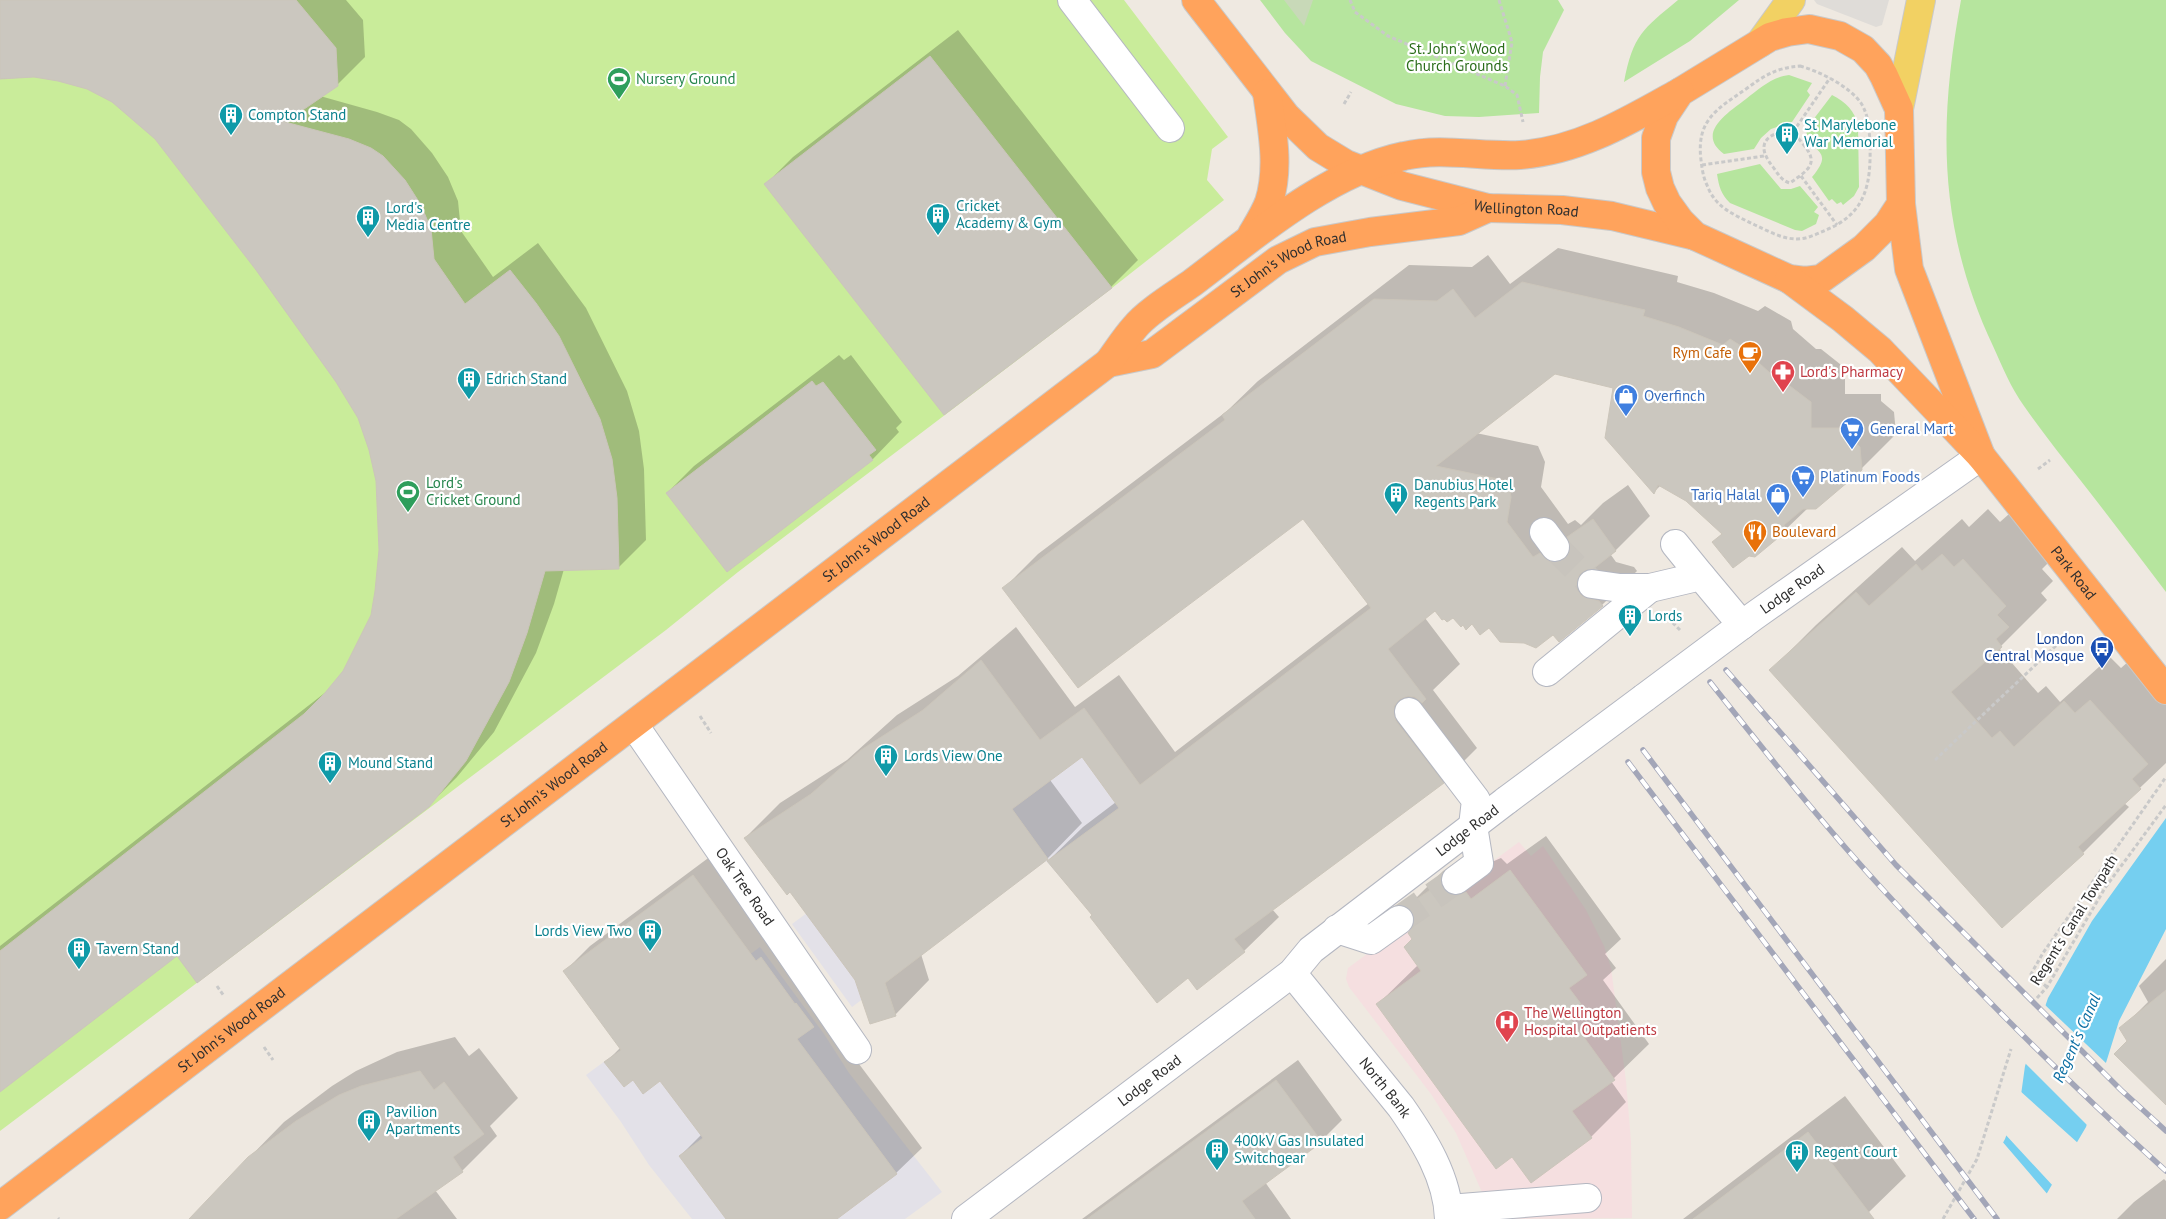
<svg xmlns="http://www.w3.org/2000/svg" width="2166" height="1219" font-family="'PT Sans',sans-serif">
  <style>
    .industrial { fill: #e3e1e8 }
    .medical { fill: #f5dfe0 }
    .green { fill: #b6e59e }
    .cemetery { fill: #c8d9b8 }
    .pitch { fill: #c9ec9a }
    .plaza { fill: #dfdcd8 }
    .water { fill: #75cff0 }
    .pier { fill: #efe9e1 }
    .shadow { fill: #0003 }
    .building { fill: #cbc7bf; stroke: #cbc5ba }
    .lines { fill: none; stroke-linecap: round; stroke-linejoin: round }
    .minor-tunnel { stroke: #c8c4bd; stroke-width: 28; stroke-dasharray: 28 14; stroke-linecap: butt }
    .minor-casing { stroke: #b4b7c1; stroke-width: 30 }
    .major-casing { stroke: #c9c9c9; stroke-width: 30 }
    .highway-casing { stroke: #c9c9c9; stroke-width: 30 }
    .path { stroke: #c9c9c9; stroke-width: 3; stroke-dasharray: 4 2.5; stroke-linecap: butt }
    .minor { stroke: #fff; stroke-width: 28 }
    .major { stroke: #f2d163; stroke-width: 28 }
    .highway { stroke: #ffa35c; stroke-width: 28 }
    .rail-casing { stroke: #a3a6b8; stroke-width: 5.5 }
    .rail { stroke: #fff; stroke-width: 4; stroke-dasharray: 11; stroke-linecap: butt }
    .minor-bridge-casing { stroke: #b4b7c1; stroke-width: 30; stroke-linecap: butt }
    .minor-bridge { stroke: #fff; stroke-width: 28 }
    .labels { text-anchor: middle; stroke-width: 4.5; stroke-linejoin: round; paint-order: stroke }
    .park-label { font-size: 15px; fill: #2c6e1b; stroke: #fff }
    .leisure-label { font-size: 15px; fill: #27864d; stroke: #fff; text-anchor: start }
    .culture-label { font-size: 15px; fill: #0d838f; stroke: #fff; text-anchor: start }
    .street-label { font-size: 15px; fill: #2e2e2e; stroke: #fff }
    .food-label { font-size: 15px; fill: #c56008; stroke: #fff; text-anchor: end }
    .health-label { font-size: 15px; fill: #be3a42; stroke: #fff; text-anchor: start }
    .shop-label { font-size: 15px; fill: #366cbe; stroke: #fff; text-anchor: start }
    .transit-label { font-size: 15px; fill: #164399; stroke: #fff; text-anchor: end }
    .water-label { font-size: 16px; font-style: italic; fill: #0d6fa3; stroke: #fff }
  </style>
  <rect width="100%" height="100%" fill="#efe9e1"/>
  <!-- industrial -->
  <path class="industrial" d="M1084,708L1159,812L1066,884L1046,861L852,1007L792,924Z
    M760,947L824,1034L849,1073L942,1192L905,1219H692L649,1165L621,1122L586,1075Z"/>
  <!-- medical -->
  <path class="medical" d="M1519,842L1531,856L1543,846L1586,910L1604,946L1611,968L1626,1081L1631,1141L1632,1218L1490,1219L1488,1206L1456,1133L1431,1094L1349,987L1346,979L1348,968Z"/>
  <!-- green -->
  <path class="green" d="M1260,0H1558L1564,10L1543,52L1540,77L1539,113L1479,117L1445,116L1396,104L1311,61L1285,33Z
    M1678,0H1739L1690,41L1624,82C1633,35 1643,29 1678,0Z
    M1961,0H2166V592C2138,555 2110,518 2081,481C2062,457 2042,432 2024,406C2011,388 2002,366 1993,346C1938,229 1938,125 1961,0Z
    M1789,75L1812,83L1807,91L1810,95L1792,122L1771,129L1761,138L1754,149L1724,154C1695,133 1729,112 1746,99C1759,89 1772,77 1789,75Z
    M1832,95C1846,102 1855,111 1858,126L1859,187L1854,196L1843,205L1841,202L1837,204L1832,199L1829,201L1812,177C1837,147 1808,155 1806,129Z
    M1760,164L1781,189H1791L1800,186L1818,207L1814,212L1819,215L1816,224L1802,231L1795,230L1730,203C1721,194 1719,187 1717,174Z"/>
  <!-- cemetery -->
  <path class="cemetery" d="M1284,0H1313L1304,26Z"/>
  <!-- pitch -->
  <path class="pitch" d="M0,0H1124L1228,137L1212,149L1207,180L1224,200L1112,288L738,572L666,630L0,1131Z"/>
  <!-- plaza -->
  <path class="plaza" d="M1814,0H1889L1882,25L1876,27L1817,4Z"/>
  <!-- water -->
  <path class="water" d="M2166,818V929L2119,1021L2086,1127L2037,1210L1962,1219L2005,1139L2021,1095L2025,1066L2048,998L2092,921Z"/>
  <!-- pier -->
  <path class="pier" d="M2044,1004L2107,1064L2089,1127L2024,1062Z
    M2019,1090L2079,1144L2054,1187L2004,1133Z
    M2001,1140L2049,1196L2036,1219H1960Z"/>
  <!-- shadow -->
  <path class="shadow" d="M0,0H346L363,20L365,57L337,85L320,96L377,112L399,120L411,129L432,153L448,177L458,201L461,231L493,277L538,243L586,308L627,391L639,431L644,469L646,540L618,568L564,569L554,604L536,653L494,732L457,777L428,806L177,954L0,1091V946L331,688L344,671L372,615L376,591L380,550L377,481L370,450L359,418L338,381L257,269L156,138L113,101L87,88L58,80L34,76L0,79Z
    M958,30L1138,260L1111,287L766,184L793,157Z
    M1558,248L1678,276L1677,282L1714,293L1758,311L1765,306L1791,321L1793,329L1816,349H1821L1845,368V394H1881V401L1894,412L1896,434L1861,469L1808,508L1783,532L1714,542L1723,533L1687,500L1661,485L1654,492L1614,387L1554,372L1476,433L1538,446L1545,462L1541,487L1568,524L1575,520L1581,525L1603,503L1628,485L1650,516L1611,555L1616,562L1634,567L1637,571L1602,605L1553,633L1472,622L1435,609L1425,618L1460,664L1433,690L1477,748L1443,782L1272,909L1279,917L1244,951L1197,988L1188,977L1094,915L1048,861L1083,827L1116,802L1082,755L1050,780L1082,823L1048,858L921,954L929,980L895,1015L857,980L790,891L745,838L780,803L847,760L897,715L958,676L1016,627L1075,707L1119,675L1175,752L1369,603L1303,517L1004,588L1038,554L1227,411L1258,381L1409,265L1472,267L1488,255L1510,284Z
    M839,355L844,360L851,355L902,422L896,428L899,432L872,460L667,493L694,466Z
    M1988,509L2000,522L2009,514L2051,560L2042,569L2053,581L2041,593L2047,600L1999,648L2038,693L2046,686L2060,702L2110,657L2121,668L2136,655L2166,688V763L2124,803L2129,807L2083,853L2002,926L1771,670L1816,625L1902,547L1915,561L1962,519L1969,527Z
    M1546,836L1621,939L1605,954L1616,968L1603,980L1649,1044L1611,1081L1626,1102L1591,1137L1512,1156L1378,1004L1418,965L1413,939L1416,919L1413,911L1408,906L1443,871L1476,849L1485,859L1494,861L1501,858L1507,864Z
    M719,850L823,1016L922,1148L896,1173L834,1219H727L680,1156L702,1134L660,1079H633L606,1062L621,1047L565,971L590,946Z
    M2166,959V1104L2121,1029L2148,1002L2139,986Z
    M455,1037L469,1056L479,1048L518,1098L490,1126L497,1136L462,1171L435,1190L457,1219H195L249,1158L284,1122L332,1086L356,1071L397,1052Z
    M1298,1060L1342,1120L1321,1141L1265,1182L1291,1219H1082Z
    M1845,1096L1906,1176L1869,1212L1860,1219H1683Z
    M2164,1179L2166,1181V1219H2117L2134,1202Z"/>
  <!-- building -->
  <path class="building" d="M0,0H296L336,48L338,86L285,122L349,139L371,148L383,156L405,180L421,205L431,229L434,259L465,304L510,270L536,303L559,336L600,419L612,459L617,498L619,569L545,571L527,633L509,682L466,761L429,807L197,983L177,956L0,1092V951L304,714L324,694L343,671L371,615L375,591L379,550L376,481L369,450L358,418L336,382L256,270L155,139L112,102L87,89L58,81L34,77L0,79Z
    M930,56L1112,288L944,415L764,184Z
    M1522,282L1645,310L1643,316L1679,327L1723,345L1730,339L1757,356L1759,363L1781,383H1786L1811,402V428H1848L1847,436L1860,447L1862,470L1816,509H1803L1784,525V533L1755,557L1749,556L1733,568L1712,542L1722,534L1686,501L1658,485L1654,494L1605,438L1613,388L1555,374L1436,466L1503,480L1510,491L1511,497L1507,522L1533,557L1540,553L1549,561L1556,563L1564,560L1569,553L1570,545L1567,537L1593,519L1616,551L1593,569L1586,570L1580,574L1577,582V589L1582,596L1599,601L1603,606L1559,642L1553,635L1536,648L1524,643L1500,642L1489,628L1480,635L1472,624L1466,630L1463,625L1461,627L1453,618L1447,622L1444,619L1442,620L1435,611L1388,649L1426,699L1422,703L1415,697L1408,696L1400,699L1394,706V713L1396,721L1444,783L1234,939L1245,952L1197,990L1188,978L1157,1003L1090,917L1092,915L1047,861L1119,808L1082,757L1012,809L1048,859L885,983L896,1016L870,1024L855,980L790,892L787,895L744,838L811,794L861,750L923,710L981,660L1040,740L1084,708L1140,785L1371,608L1303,519L1078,688L1002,588L1225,420L1222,415L1374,299L1437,301L1453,289L1475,318Z
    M812,381L816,386L823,382L876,450L869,455L873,460L727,572L666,493Z
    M1942,554L1954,567L1963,559L2006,606L1997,615L2009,627L1996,639L2002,647L1951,692L1992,738L2000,731L2014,747L2064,701L2075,713L2090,700L2148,764L2132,779L2141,789L2078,847L2084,854L2002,928L1769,670L1856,592L1869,606L1916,564L1922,571Z
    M1510,870L1587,975L1569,988L1581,1004L1567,1014L1615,1080L1572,1111L1592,1138L1531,1183L1512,1157L1496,1169L1376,1004L1421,971L1404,947L1412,939L1408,933L1413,927L1415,919L1412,911L1406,906L1441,883L1444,890L1449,894L1458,895L1466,892L1471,899Z
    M693,875L756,961L761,957L795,1004L796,1003L814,1027L797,1039L897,1174L837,1219H726L679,1156L703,1138L660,1081L643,1094L633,1080L624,1087L604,1062L621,1050L563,971Z
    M2166,990V1105L2114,1054L2127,1041L2119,1028Z
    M420,1071L434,1090L444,1082L484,1134L453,1157L463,1172L396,1219H189L248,1157L296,1121L339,1095L361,1086Z
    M1276,1080L1322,1142L1242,1201L1255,1219H1087Z
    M1808,1132L1874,1219H1693Z"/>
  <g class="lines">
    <!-- minor-tunnel -->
    <path class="minor-tunnel" d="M1555,547L1592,584
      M1399,920L1456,880"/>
    <!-- minor casing -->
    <g class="minor-casing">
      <g id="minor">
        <path d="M1072,0L1170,128"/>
        <path d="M1544,532L1555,547"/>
        <path d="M1675,544L1701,576"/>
        <path d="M1592,584L1620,588H1650L1701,576L1742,625"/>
        <path d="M1547,672L1650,588"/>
        <path id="s1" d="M1644,698L1754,616L1981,456"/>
        <path d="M1409,712L1476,800L1473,826L1479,863L1456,880"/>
        <path id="s2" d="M634,725L857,1050"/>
        <path d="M1337,929L1371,940L1399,920"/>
        <path id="s3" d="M1292,973L1401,1107C1424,1140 1448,1178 1449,1219"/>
        <path d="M1449,1209L1587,1198"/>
        <path id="s4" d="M966,1219L1292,973L1311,950L1507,800"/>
      </g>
    </g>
    <!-- major casing -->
    <g class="major-casing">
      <path id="major" d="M1760,43L1791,0
        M1899,109L1921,0"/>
    </g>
    <!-- highway casing -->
    <g class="highway-casing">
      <g id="highway">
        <path id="s5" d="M1196,0L1286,116L1318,147L1346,164L1402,186L1488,208L1562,210L1612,216L1695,236"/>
        <path d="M1901,204L1888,224L1864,248L1821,279L1805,281L1789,279L1695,236L1680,221L1667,203L1660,188L1656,172V138L1664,116L1680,92L1770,37L1787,32L1809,29L1840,36L1863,49L1878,65L1884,76L1899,109L1901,204L1909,269L1981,456"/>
        <path d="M1252,234C1258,224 1265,213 1269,202C1280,167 1272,129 1267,93"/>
        <path id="s6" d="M1789,279L1843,319L1880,350L1981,456L2166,690"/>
        <path id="s7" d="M1108,363L1152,354L1278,260L1315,242L1370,232L1459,221L1488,208"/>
        <path id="s8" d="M0,1206L1108,363C1117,351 1125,338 1135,327C1147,312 1175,295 1192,283C1253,237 1328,172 1404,156C1442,147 1481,157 1520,155C1579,151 1630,120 1680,92"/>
      </g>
    </g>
    <!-- path -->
    <path class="path" d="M1350,0L1355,12L1388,36L1505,86L1517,95L1523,122
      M1499,0L1512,42L1505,86
      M1800,66C1819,71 1849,86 1861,103C1869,116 1869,129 1870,143C1871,183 1867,213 1826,230C1817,234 1807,239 1797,239C1782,239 1768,231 1755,225C1735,215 1715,208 1707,185C1703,177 1702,168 1701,160C1696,120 1717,109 1746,89C1765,75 1776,68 1800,66Z
      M1344,104L1351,92
      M1789,130C1795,133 1798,138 1803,144C1820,164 1808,170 1790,183C1782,181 1778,174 1773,167C1757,147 1762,135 1789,130Z
      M1793,132L1830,78
      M1702,165L1764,156
      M1801,176L1837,225
      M2038,469L2050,460
      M1668,618L1680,630
      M700,716L711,733
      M1935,760L2066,636
      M217,986L224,996
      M2047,987L2031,974L2043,953L2166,777
      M2037,998L2047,987L2105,888L2166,805
      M264,1047L273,1060
      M58,1218L59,1219
      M1943,1219L1977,1159L2011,1049"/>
    <!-- minor -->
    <use href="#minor" class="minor"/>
    <!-- major -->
    <use href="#major" class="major"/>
    <!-- highway -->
    <use href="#highway" class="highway"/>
    <!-- rail casing -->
    <g class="rail-casing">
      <path id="rail" d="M1726,670L1896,865L2121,1090L2166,1131
        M1710,682C1767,754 1824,826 1887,894C1975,990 2069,1083 2166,1171
        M1643,750L1997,1219
        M1628,762L1974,1219"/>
    </g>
    <!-- rail -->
    <use href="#rail" class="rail"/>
    <!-- minor-bridge casing -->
    <g class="minor-bridge-casing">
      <path id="minor-bridge" d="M1507,800L1644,698"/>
    </g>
    <!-- minor-bridge -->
    <use href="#minor-bridge" class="minor-bridge"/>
  </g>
  <!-- icons -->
  <defs>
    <g id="stadium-pin" transform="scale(1.25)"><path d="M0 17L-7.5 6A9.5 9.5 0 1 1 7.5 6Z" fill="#2e9e5b" stroke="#fff"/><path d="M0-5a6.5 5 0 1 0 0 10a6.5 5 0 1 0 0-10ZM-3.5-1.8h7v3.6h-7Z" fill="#fff"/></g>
    <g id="building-pin" transform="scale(1.25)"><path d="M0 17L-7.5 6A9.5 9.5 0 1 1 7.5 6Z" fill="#0f9aa8" stroke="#fff"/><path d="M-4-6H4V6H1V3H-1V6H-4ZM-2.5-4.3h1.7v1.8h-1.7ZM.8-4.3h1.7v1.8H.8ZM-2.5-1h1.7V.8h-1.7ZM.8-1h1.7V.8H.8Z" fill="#fff"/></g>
    <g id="cafe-pin" transform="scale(1.25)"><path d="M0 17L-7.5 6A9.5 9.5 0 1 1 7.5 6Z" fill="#e8710a" stroke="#fff"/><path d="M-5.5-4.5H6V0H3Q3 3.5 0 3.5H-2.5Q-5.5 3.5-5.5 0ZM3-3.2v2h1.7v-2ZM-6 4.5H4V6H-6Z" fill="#fff"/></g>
    <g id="pharmacy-pin" transform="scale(1.25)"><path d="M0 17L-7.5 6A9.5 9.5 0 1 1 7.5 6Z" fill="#e0444e" stroke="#fff"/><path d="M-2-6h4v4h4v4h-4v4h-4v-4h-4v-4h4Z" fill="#fff"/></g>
    <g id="shop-pin" transform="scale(1.25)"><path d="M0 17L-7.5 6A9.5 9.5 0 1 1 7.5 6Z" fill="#3f7fe0" stroke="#fff"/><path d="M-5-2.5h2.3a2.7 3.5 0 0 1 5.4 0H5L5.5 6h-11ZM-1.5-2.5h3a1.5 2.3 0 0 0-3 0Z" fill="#fff"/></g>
    <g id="supermarket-pin" transform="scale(1.25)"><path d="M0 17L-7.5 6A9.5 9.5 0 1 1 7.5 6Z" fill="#3f7fe0" stroke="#fff"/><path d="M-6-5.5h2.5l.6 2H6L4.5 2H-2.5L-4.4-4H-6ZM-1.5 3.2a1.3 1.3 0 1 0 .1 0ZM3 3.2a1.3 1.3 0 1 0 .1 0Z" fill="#fff"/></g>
    <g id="restaurant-pin" transform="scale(1.25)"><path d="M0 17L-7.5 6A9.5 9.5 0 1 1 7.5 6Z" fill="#e8710a" stroke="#fff"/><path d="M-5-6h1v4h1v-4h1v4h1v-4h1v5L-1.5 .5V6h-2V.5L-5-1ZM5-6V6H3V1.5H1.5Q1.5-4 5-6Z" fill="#fff"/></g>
    <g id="bus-pin" transform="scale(1.25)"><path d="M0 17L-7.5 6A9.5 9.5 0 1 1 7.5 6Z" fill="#1a4fb4" stroke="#fff"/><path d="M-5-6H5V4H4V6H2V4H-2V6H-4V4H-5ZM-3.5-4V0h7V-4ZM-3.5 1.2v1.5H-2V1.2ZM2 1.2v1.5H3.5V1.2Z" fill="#fff"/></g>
    <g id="hospital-pin" transform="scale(1.25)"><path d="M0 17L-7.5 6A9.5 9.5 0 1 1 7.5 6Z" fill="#e0444e" stroke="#fff"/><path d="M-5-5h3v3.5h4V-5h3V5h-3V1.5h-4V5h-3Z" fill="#fff"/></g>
  </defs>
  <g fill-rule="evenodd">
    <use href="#stadium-pin" x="619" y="79"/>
    <use href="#building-pin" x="231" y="115"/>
    <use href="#building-pin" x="1787" y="134"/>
    <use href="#building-pin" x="938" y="215"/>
    <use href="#building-pin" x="368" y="217"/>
    <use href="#cafe-pin" x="1750" y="353"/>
    <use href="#pharmacy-pin" x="1783" y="372"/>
    <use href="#building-pin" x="469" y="379"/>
    <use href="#shop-pin" x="1626" y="396"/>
    <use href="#supermarket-pin" x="1852" y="429"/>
    <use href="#supermarket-pin" x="1803" y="477"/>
    <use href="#stadium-pin" x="408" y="492"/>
    <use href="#building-pin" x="1396" y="494"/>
    <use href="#shop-pin" x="1778" y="495"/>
    <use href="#restaurant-pin" x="1755" y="532"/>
    <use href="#building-pin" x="1630" y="616"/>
    <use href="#bus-pin" x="2102" y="648"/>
    <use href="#building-pin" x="886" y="756"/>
    <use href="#building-pin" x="330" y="763"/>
    <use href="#building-pin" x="650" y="931"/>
    <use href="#building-pin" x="79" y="949"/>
    <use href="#hospital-pin" x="1507" y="1022"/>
    <use href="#building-pin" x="369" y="1121"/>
    <use href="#building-pin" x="1217" y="1150"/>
    <use href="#building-pin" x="1797" y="1152"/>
  </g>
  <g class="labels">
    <!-- park labels -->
    <g class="park-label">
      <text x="1457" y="54">St. John's Wood<tspan x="1457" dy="17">Church Grounds</tspan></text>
    </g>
    <!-- leisure labels -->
    <g class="leisure-label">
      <text x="636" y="84">Nursery Ground</text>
      <text x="426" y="488">Lord's<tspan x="426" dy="17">Cricket Ground</tspan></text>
    </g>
    <!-- culture labels -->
    <g class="culture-label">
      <text x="248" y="120">Compton Stand</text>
      <text x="1804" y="130">St Marylebone<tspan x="1804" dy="17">War Memorial</tspan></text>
      <text x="956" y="211">Cricket<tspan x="956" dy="17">Academy &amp; Gym</tspan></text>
      <text x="386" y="213">Lord's<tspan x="386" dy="17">Media Centre</tspan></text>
      <text x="486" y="384">Edrich Stand</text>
      <text x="1414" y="490">Danubius Hotel<tspan x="1414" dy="17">Regents Park</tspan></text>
      <text x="1648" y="621">Lords</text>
      <text x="904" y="761">Lords View One</text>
      <text x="348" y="768">Mound Stand</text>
      <text x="632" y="936" text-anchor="end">Lords View Two</text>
      <text x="96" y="954">Tavern Stand</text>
      <text x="386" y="1117">Pavilion<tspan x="386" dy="17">Apartments</tspan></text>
      <text x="1234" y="1146">400kV Gas Insulated<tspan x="1234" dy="17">Switchgear</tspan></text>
      <text x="1814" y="1157">Regent Court</text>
    </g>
    <!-- street labels -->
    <g class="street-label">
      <text dy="5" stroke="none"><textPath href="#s5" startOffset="411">Wellington Road</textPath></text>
      <text dy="5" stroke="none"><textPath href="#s7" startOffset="210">St John's Wood Road</textPath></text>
      <text dy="5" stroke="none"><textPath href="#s8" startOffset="1101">St John's Wood Road</textPath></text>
      <text dy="5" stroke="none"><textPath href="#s6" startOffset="411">Park Road</textPath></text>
      <text dy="5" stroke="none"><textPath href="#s1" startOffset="184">Lodge Road</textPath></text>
      <text dy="5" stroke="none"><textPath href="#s8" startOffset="696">St John's Wood Road</textPath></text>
      <text dy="5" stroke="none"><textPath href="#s4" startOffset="635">Lodge Road</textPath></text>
      <text dy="5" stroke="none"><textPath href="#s2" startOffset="196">Oak Tree Road</textPath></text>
      <text transform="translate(2074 920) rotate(-58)" y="5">Regent's Canal Towpath</text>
      <text dy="5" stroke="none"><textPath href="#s8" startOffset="291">St John's Wood Road</textPath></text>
      <text dy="5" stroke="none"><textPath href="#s4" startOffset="230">Lodge Road</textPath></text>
      <text dy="5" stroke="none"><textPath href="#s3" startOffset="148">North Bank</textPath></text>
    </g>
    <!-- food labels -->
    <g class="food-label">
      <text x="1732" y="358">Rym Cafe</text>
      <text x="1772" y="537" text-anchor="start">Boulevard</text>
    </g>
    <!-- health labels -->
    <g class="health-label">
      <text x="1800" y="377">Lord's Pharmacy</text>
      <text x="1524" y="1018">The Wellington<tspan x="1524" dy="17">Hospital Outpatients</tspan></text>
    </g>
    <!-- shop labels -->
    <g class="shop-label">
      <text x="1644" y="401">Overfinch</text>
      <text x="1870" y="434">General Mart</text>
      <text x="1820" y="482">Platinum Foods</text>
      <text x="1760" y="500" text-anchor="end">Tariq Halal</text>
    </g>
    <!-- transit labels -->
    <g class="transit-label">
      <text x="2084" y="644">London<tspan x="2084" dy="17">Central Mosque</tspan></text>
    </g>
    <!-- water labels -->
    <g class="water-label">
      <text transform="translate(2076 1038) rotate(-66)" y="6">Regent's Canal</text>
    </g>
  </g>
</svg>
